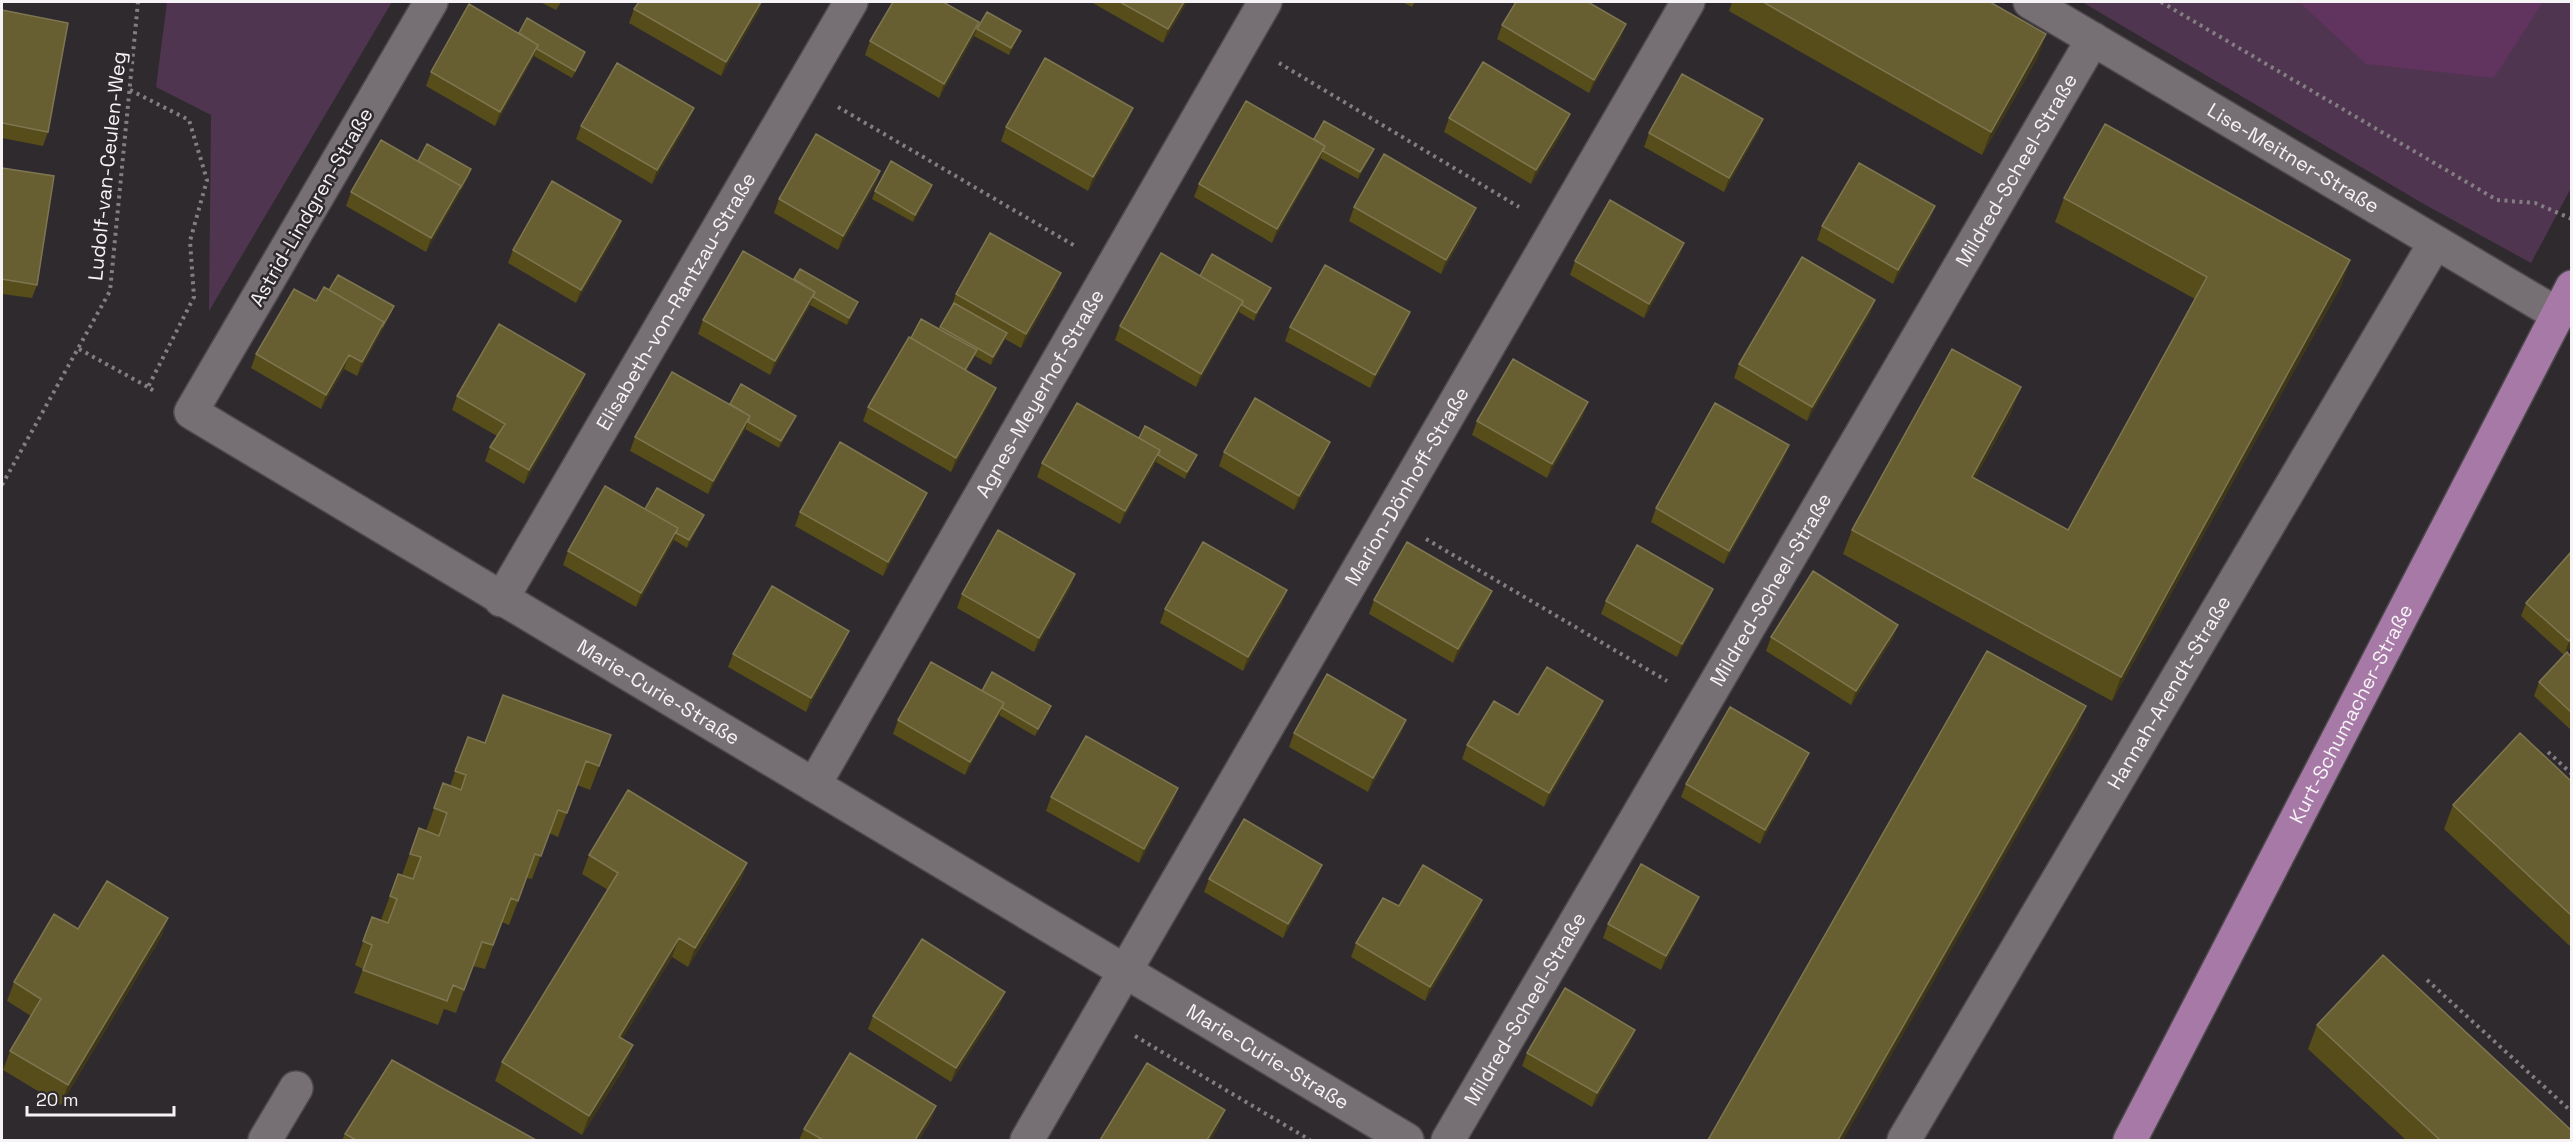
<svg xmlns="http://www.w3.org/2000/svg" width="2573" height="1142" font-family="'Space Grotesk',sans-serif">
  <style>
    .green { fill: #4f354f }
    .water { fill: #60345f }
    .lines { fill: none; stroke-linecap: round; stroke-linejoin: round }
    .minor-casing { stroke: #4d494d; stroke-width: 36 }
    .major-casing { stroke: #4d494d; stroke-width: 36 }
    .path { stroke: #827e82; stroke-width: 4; stroke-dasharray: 3 4.5; stroke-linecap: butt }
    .minor { stroke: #767075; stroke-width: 33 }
    .major { stroke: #a779a6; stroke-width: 33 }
    .wall { fill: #564d1b }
    .shaded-wall { fill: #3f3818 }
    .building { fill: #675f32; stroke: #7e7651; stroke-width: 1.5 }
    .labels { text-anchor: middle; stroke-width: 5; stroke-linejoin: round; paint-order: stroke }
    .street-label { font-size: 20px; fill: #f6f3f6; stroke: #2f2a2e }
  </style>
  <rect width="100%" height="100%" fill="#2f2a2e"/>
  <!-- green -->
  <path class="green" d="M167,2H392L209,311L211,115L156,87Z
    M2082,2H2571V188L2531,263L2422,203Z"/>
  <!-- water -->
  <path class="water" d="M2299,2H2543L2494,78L2366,64Z"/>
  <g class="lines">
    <!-- minor casing -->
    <g class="minor-casing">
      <g id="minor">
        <path id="s1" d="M431,2L191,412L1407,1140"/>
        <path id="s2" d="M2030,2L2557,314"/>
        <path id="s3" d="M501,600L851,2"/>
        <path id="s4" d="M814,785L1265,2"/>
        <path d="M265,1140L296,1088"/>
        <path id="s5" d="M1027,1140L1688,2"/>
        <path id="s6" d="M1448,1140L2093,39"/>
        <path id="s7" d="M1904,1140L2435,243"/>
      </g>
    </g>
    <!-- major casing -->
    <g class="major-casing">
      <g id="major">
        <path id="s8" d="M2130,1140L2572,287"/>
      </g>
    </g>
    <!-- path -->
    <path class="path" d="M2161,2L2497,200L2535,203L2572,219
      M1279,63L1519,207
      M130,90L189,120L207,180L190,241L194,297L148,387L154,391
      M838,107L1075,246
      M79,349L148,387
      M2,485L110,291L138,2
      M1426,539L1667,681
      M2548,752L2572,774
      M2427,980L2572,1112
      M1135,1036L1310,1140"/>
    <!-- minor -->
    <use href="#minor" class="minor"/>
    <!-- major -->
    <use href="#major" class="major"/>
  </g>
  <!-- wall -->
  <path class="wall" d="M540,2H561L556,10Z
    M1091,2H1187L1163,43Z
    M1402,2H1415L1412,7Z
    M1732,2H1990L2038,57L1982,155L1729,11Z
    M634,9H760L721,76L629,23Z
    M2,10L48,132L43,146L2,138Z
    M979,22L977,29L1018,38L1009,55L974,36L939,98L865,55L870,41Z
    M1502,25L1621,38L1589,93L1497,39Z
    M519,33L583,59L572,78L534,56L495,126L426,86L431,72Z
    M1570,114L1565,128L1531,184L1444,132L1449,118Z
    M1763,119L1758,132L1724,192L1644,147L1649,133Z
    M689,121L652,184L576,139L581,126Z
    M1128,122L1088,191L1001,141L1006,127Z
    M1314,139L1374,149L1371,156L1358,179L1320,158L1272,243L1194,197L1199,184Z
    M418,161L469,176L426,252L346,206L351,192Z
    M2,168L37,285L32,298L2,294Z
    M880,171L875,185L838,250L774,213L779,199Z
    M875,191L930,192L913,222L872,199Z
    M2064,198L2342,284L2112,701L1843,554L1852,530L2012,411L1975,478L2068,530L2195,299L2055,222Z
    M1354,207L1471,222L1441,274L1349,221Z
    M1930,220L1893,284L1817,240L1822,226Z
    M616,235L576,303L508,263L513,250Z
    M1684,243L1679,257L1644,318L1570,275L1575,261Z
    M1200,276L1271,288L1268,295L1254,321L1239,312L1196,387L1115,340L1120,326Z
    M794,279L855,310L847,325L810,305L770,375L698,334L703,320Z
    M1056,287L1021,348L1005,339L991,365L975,356L966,371L996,388L991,401L951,472L863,421L868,407L911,338L939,329L951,308L956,294Z
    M329,290L394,306L391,314L357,376L344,369L321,409L251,368L256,354Z
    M1875,300L1870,314L1807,421L1734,378L1739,364Z
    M1405,326L1370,388L1285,341L1290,327Z
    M585,374L580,388L524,484L485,461L490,447L497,436L452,410L457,396Z
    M730,404L793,423L779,448L745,429L708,494L630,451L635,437Z
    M1583,416L1547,478L1472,435L1477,421Z
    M1139,438L1194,462L1185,479L1156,462L1120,524L1037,477L1042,463Z
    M1224,452L1325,456L1294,510L1219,466Z
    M1784,459L1724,564L1651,522L1656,508Z
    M922,506L883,576L795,526L800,512Z
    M645,509L701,522L687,548L674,540L636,607L563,565L568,551Z
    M2571,552V646L2564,655L2521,616L2526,603Z
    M1075,574L1070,588L1034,652L957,608L962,594Z
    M1713,589L1708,602L1677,657L1601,614L1606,601Z
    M1492,591L1487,604L1453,663L1369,614L1374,600Z
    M1282,604L1243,671L1160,623L1165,609Z
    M1898,625L1893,638L1851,705L1766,651L1771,637Z
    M844,644L806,712L728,667L733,654Z
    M2571,657V730L2534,696L2539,682Z
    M982,691L1051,706L1048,713L1035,736L999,715L965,775L893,734L898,720Z
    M1598,714L1544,807L1462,759L1467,745L1518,715Z
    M1406,720L1401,733L1368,792L1289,747L1294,733Z
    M611,735L590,790L577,785L558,837L549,833L532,879L527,878L509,925L502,922L485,969L473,966L456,1013L444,1009L438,1025L354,993L363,969L355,965L372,917L388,923L381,920L398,874L402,875L419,828L426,831L443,783L450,786L468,737L485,743Z
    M1804,767L1760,844L1681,797L1686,784Z
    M2571,781V947L2444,829L2453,805Z
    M1178,788L1173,802L1139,863L1046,811L1051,797Z
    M589,855L747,863L740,882L688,967L672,957L622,1039L626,1065L582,1135L495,1081L502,1062L608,890L582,874Z
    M1322,865L1317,878L1283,938L1204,892L1209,879Z
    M1482,900L1477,914L1425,1001L1351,957L1356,943L1399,906Z
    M1694,910L1661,970L1603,938L1608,924Z
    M168,918L161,937L61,1105L3,1070L10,1051L31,1016L7,1001L14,982L78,929Z
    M1000,1005L951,1082L868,1029L873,1016Z
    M2317,1025L2571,1140H2406L2308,1049Z
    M1630,1043L1592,1107L1522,1066L1527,1053Z
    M936,1106L931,1120L919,1140H799L804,1129Z
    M345,1134L536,1140H342Z"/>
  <!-- shaded-wall -->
  <path class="shaded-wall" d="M761,2H762L760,9L721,76L726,62Z
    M1184,2H1187L1163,43L1168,29Z
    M979,22L974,36L939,98L944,84Z
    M1626,24L1621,38L1589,93L1594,80Z
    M1021,31L1018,38L1009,55L1011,48Z
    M2046,34L2038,57L1982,155L1991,132Z
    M538,45L533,58L495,126L500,112Z
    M585,52L583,59L572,78L575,71Z
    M694,108L689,121L652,184L657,170Z
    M1133,108L1128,122L1088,191L1093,177Z
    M1570,114L1565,128L1531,184L1536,170Z
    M1763,119L1758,132L1724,192L1729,178Z
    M1325,146L1320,159L1272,243L1277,229Z
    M1374,149L1371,156L1358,179L1360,172Z
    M471,169L469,176L456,200L426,252L431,238Z
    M880,171L875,185L838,250L843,236Z
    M932,185L930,192L913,222L915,215Z
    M1935,206L1930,220L1893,284L1898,270Z
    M1476,208L1471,222L1441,274L1446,260Z
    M621,221L616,235L576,303L581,290Z
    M1684,243L1679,257L1644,318L1649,304Z
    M2350,260L2342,284L2112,701L2121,677Z
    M1061,273L1056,287L1021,348L1026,334Z
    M1271,288L1268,295L1254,321L1256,313Z
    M815,292L810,305L770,375L775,361Z
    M1875,300L1870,314L1807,421L1812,407Z
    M1243,301L1238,314L1196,387L1201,374Z
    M858,302L855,310L847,325L849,318Z
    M394,306L391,314L357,376L362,362L384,322Z
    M1410,312L1405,326L1370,388L1375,375Z
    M1007,333L1005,340L991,365L993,357Z
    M977,350L974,357L960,382L963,375Z
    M349,355L344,369L321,409L326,395Z
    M585,374L580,388L524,484L529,470Z
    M2021,387L2012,411L1963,501L1972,477Z
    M996,388L991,401L951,472L956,458Z
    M1588,402L1583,416L1547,478L1552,464Z
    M750,416L745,430L708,494L713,481Z
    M796,416L793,423L779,448L781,441Z
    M1330,442L1325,456L1294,510L1299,496Z
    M1789,445L1784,459L1724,564L1729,551Z
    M1160,450L1155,464L1120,524L1125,511Z
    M1197,455L1194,462L1185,479L1187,472Z
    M927,493L922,506L883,576L888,562Z
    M704,515L701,522L687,548L689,540Z
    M678,528L673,542L636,607L641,593Z
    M1075,574L1070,588L1034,652L1039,638Z
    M1713,589L1708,602L1677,657L1682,644Z
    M1287,590L1282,604L1243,671L1248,657Z
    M1492,591L1487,604L1453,663L1458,649Z
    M1898,625L1893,638L1851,705L1856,691Z
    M849,631L844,644L806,712L811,698Z
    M2571,638V646L2564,655L2569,641Z
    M1603,701L1598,714L1544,807L1549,793Z
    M1004,703L999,716L965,775L970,762Z
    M1051,706L1048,713L1035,736L1038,729Z
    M2086,706L2077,730L1843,1140H1838Z
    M1406,720L1401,733L1368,792L1373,778Z
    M1809,753L1804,767L1760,844L1765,830Z
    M1178,788L1173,802L1139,863L1144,849Z
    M747,863L740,882L688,967L695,948Z
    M1322,865L1317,878L1283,938L1288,924Z
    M1699,897L1694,910L1661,970L1666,956Z
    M1482,900L1477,914L1425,1001L1430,987Z
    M168,918L161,937L61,1105L68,1085Z
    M679,938L672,957L612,1056L619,1037Z
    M1005,992L1000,1005L951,1082L956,1068Z
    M1635,1030L1630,1043L1592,1107L1597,1093Z
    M633,1045L626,1065L582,1135L589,1116Z
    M936,1106L931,1120L919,1140H915Z
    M1225,1110L1217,1130L1211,1140H1207Z"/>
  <!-- building -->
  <path class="building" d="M639,2H761L726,62L634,9Z
    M893,2H943L979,22L944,84L870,41Z
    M1120,2H1184L1168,29Z
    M1516,2H1588L1626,24L1594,80L1502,25Z
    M1763,2H1990L2046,34L1991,132Z
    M469,4L538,45L500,112L431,72Z
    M2,10L68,23L48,132L2,123Z
    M987,12L1021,31L1011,48L977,29Z
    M527,18L585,52L575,71L537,49L538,45L519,33Z
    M1045,58L1133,108L1093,177L1006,127Z
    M1483,62L1570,114L1536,170L1449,118Z
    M617,63L694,108L657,170L581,126Z
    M1682,74L1763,119L1729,178L1649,133Z
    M1246,101L1325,146L1277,229L1199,184Z
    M1324,121L1374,149L1360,172L1323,151L1325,146L1314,139Z
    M2105,124L2350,260L2121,677L1852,530L1952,349L2021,387L1972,477L2068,530L2207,277L2064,198Z
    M816,134L880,171L843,236L779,199Z
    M381,140L461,186L431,238L351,192Z
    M427,144L471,169L460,189L461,186L418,161Z
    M1384,154L1476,208L1446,260L1354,207Z
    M891,161L932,185L915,215L875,191Z
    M1859,163L1935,206L1898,270L1822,226Z
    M2,168L54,176L37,285L2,279Z
    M552,181L621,221L581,290L513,250Z
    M1610,200L1684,243L1649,304L1575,261Z
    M990,233L1061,273L1026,334L956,294Z
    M743,251L815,292L775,361L703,320Z
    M1161,253L1243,301L1201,374L1120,326Z
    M1212,254L1271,288L1256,313L1242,305L1243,301L1200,276Z
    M1802,257L1875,300L1812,407L1739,364Z
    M1325,265L1410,312L1375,375L1290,327Z
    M800,269L858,302L849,318L813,297L815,292L794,279Z
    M338,275L394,306L382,327L384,322L329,290Z
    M324,287L384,322L362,362L349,355L326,395L256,354L294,289L316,301Z
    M954,303L1007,333L993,357L940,327Z
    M921,319L977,350L965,370L911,338Z
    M499,324L585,374L529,470L490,447L505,424L457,396Z
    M909,337L996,388L956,458L868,407Z
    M1513,359L1588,402L1552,464L1477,421Z
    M672,372L750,416L713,481L635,437Z
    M741,384L796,416L781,441L748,422L750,416L730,404Z
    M1255,398L1330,442L1299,496L1224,452Z
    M1077,403L1160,450L1125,511L1042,463Z
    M1715,403L1789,445L1729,551L1656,508Z
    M1145,426L1197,455L1187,472L1158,455L1160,450L1139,438Z
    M840,442L927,493L888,562L800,512Z
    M605,486L678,528L641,593L568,551Z
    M657,488L704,515L689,540L676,533L678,528L645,509Z
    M998,530L1075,574L1039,638L962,594Z
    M1203,542L1287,590L1248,657L1165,609Z
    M1407,542L1492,591L1458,649L1374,600Z
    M1637,545L1713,589L1682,644L1606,601Z
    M2571,552V638L2569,641L2526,603Z
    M1813,571L1898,625L1856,691L1771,637Z
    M772,586L849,631L811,698L733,654Z
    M1987,651L2086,706L1838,1140H1708Z
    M2567,652L2571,657V712L2539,682Z
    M931,662L1004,703L970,762L898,720Z
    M1547,667L1603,701L1549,793L1467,745L1494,701L1518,715Z
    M992,672L1051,706L1038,729L1002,708L1004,703L982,691Z
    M1327,674L1406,720L1373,778L1294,733Z
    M503,695L611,735L599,766L586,761L567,813L558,810L541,856L535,854L518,901L511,898L493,945L482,942L464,990L453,985L447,1001L363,970L372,945L363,941L372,917L388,923L397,899L390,896L398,874L413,879L421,857L410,854L419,828L439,836L447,813L434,808L443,783L461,790L466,775L455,771L468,737L485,743Z
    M1730,707L1809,753L1765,830L1686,784Z
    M2520,733L2571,781V915L2453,805Z
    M1086,736L1178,788L1144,849L1051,797Z
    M628,790L747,863L695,948L679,938L619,1037L633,1045L589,1116L502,1062L618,873L589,855Z
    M1244,819L1322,865L1288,924L1209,879Z
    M1641,864L1699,897L1666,956L1608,924Z
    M1423,865L1482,900L1430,987L1356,943L1383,898L1399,906Z
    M107,881L168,918L68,1085L10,1051L41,999L14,982L54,914L78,929Z
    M922,939L1005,992L956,1068L873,1016Z
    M2383,955L2571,1130V1140H2440L2317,1025Z
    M1565,988L1635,1030L1597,1093L1527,1053Z
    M850,1053L936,1106L915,1140H823L804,1129Z
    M392,1060L536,1140H356L345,1134Z
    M1147,1063L1225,1110L1207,1140H1100Z"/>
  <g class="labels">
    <!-- street labels -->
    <g class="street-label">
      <text dy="7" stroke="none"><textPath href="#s2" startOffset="306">Lise-Meitner-Straße</textPath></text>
      <text transform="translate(107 166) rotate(-84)" y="7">Ludolf-van-Ceulen-Weg</text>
      <text dy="7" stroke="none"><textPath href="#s6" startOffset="1124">Mildred-Scheel-Straße</textPath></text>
      <text transform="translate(311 207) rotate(-60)" y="7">Astrid-Lindgren-Straße</text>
      <text dy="7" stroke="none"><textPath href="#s3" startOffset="346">Elisabeth-von-Rantzau-Straße</textPath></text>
      <text dy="7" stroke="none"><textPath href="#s4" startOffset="452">Agnes-Meyerhof-Straße</textPath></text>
      <text dy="7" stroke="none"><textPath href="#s5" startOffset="756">Marion-Dönhoff-Straße</textPath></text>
      <text dy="7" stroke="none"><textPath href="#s6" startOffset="638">Mildred-Scheel-Straße</textPath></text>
      <text dy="7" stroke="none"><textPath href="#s7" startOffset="520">Hannah-Arendt-Straße</textPath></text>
      <text dy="7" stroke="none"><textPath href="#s1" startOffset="1020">Marie-Curie-Straße</textPath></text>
      <text dy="7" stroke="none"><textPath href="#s8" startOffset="480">Kurt-Schumacher-Straße</textPath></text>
      <text dy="7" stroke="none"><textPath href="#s6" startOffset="152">Mildred-Scheel-Straße</textPath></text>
      <text dy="7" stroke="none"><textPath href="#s1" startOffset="1730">Marie-Curie-Straße</textPath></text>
    </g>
  </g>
  <!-- border -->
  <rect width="2573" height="1142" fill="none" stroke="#f6f3f6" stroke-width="6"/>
  <!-- scale -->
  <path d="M27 1106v9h147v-9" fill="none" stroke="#f6f3f6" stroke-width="3"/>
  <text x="36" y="1106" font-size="18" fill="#f6f3f6" stroke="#2f2a2e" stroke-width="4.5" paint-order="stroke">20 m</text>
</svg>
